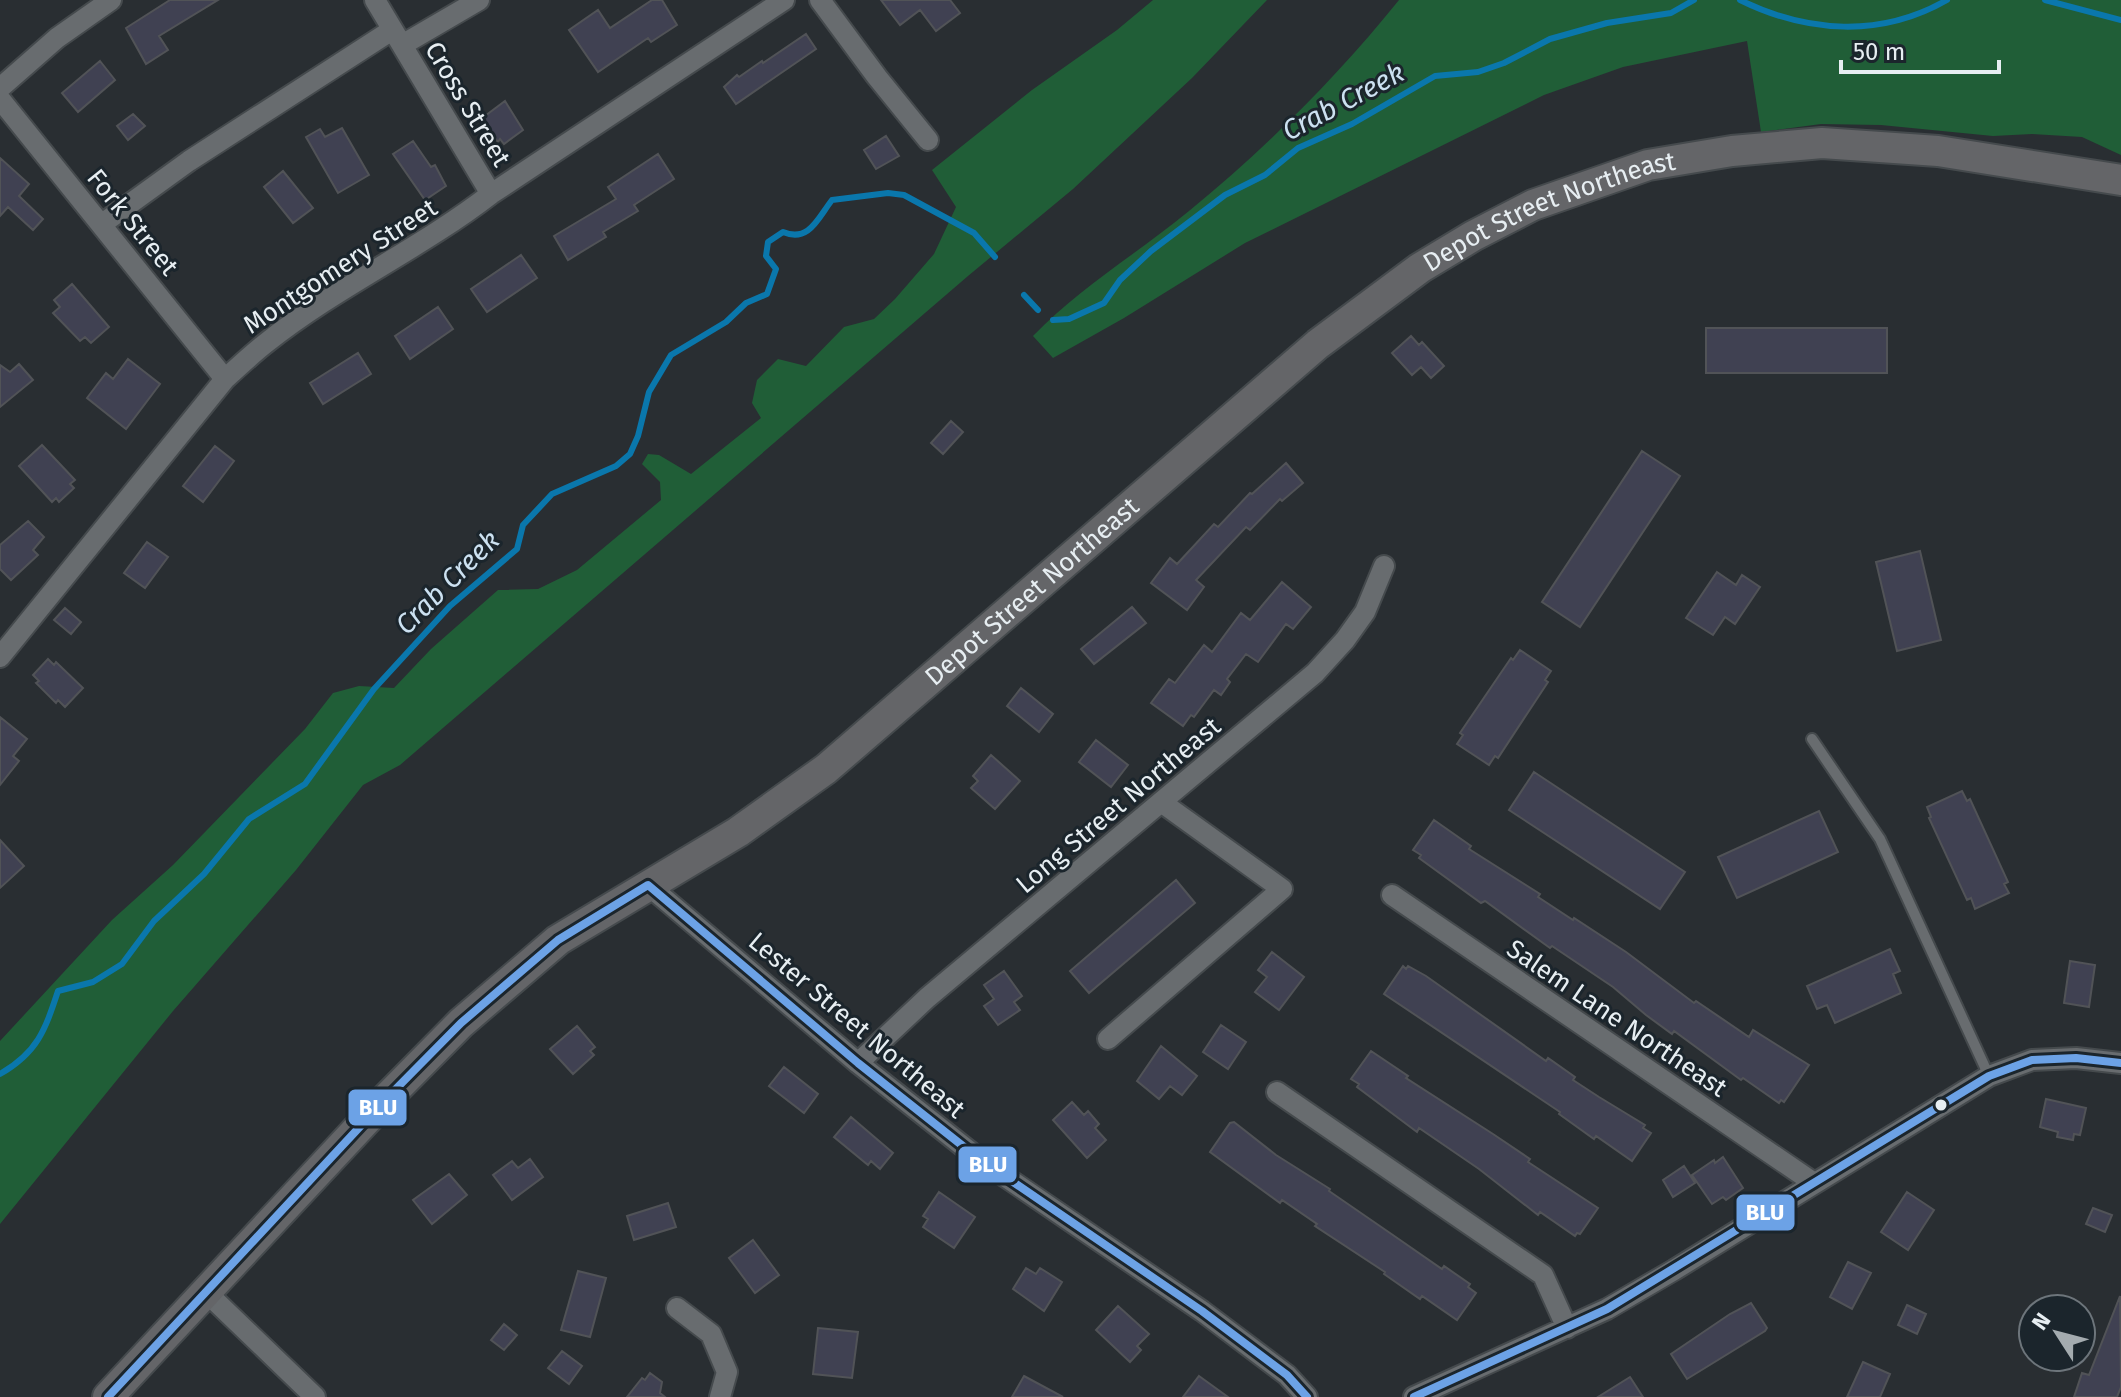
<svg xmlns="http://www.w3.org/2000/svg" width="2121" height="1397" font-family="'Fira Sans',sans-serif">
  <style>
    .forest { fill: #205e37 }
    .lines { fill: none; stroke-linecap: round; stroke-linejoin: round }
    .stream { stroke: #0a77ac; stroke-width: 6 }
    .building { fill: #404152; stroke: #515357; stroke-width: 2 }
    .lane-casing { stroke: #454a4d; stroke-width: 14 }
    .street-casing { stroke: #454a4d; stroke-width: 24 }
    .secondary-casing { stroke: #454a4d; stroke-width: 34 }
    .lane { stroke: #686c6f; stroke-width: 10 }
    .street { stroke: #686c6f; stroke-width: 20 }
    .secondary { stroke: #646568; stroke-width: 30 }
    .bus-1-casing { stroke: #1b252c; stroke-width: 14 }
    .bus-1 { stroke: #6ca2e6; stroke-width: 8 }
    .bus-dot { fill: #e7eef2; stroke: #1b252c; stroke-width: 3 }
    .labels { text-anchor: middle; stroke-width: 6; stroke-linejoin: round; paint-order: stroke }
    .street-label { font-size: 26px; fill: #e7eef2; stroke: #1b252c }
    .water-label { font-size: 28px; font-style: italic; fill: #cce1f1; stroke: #1b252c }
    .line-badge { stroke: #1b252c; stroke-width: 3 }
    .badge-label { font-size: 22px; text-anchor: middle; font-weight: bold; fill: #fff }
  </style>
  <rect width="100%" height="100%" fill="#292e32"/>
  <!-- forest -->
  <path class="forest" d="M1153,0H1267L1192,78L1073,189L968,276L400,765L363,785L296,870L173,1011L0,1224V1041L112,920L173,865L305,729L333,693L359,686L394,688L431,649L498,590L538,589L577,570L661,500L660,482L642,464L648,454L659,455L691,474L761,418L752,403L757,380L778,359L806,366L844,327L874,319L895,299L934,254L956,207L932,170L1032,90L1117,30Z
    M1399,0H2121V155L2082,137L2032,134L1993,136L1881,125L1821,124L1761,132L1747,41L1623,67L1544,95L1245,243L1124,318L1053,358L1033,336C1079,288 1138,253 1189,211C1266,148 1337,77 1399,0Z"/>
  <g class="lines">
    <!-- stream -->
    <path class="stream" d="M1740,0C1807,33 1881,38 1947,0
      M2045,0L2121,20
      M1024,295L1038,310
      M1053,320L1069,319L1104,303L1120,280L1151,251L1225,195L1265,175L1298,148L1352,124L1435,76L1478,72L1504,63L1550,39L1607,23L1671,13L1694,0
      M0,1074C38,1052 45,1030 58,991L93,982L122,964L154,921L204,874L249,819L305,784L374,689L450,606L517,549L523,525L552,494L616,466L630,454L638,436L649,392L671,355L726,322L746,303L767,294L776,269L766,256L768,242L783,232C809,243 818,218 832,200L888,193L904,195L974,233L995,257"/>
  </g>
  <!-- building -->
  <path class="building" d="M170,0H218L159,36L168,50L146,64L126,28Z
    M652,0H662L677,25L651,42L648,38L598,72L569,30L598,10L610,28Z
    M881,0H950L960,13L936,31L920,10L900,25Z
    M806,34L816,49L736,104L724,87L737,75L739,77L762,61L763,63Z
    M100,61L115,80L78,112L62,93Z
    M505,101L523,130L504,144L500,139L498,142L481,119Z
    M133,114L145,126L128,140L117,126Z
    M342,128L369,175L338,193L306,137L320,129L325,137Z
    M886,136L899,156L876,169L864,150Z
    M413,141L431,167L435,165L446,186L425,200L393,154Z
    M658,154L674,179L634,205L638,211L603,232L606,237L568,260L554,236L616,199L608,187Z
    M0,158L29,184L19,196L43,219L33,230L8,207L0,216Z
    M283,171L313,208L293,223L264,187Z
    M521,255L537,278L487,312L471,289Z
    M72,284L109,327L91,343L85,337L80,341L53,313L60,307L54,300Z
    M438,307L453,329L410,359L395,336Z
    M1706,328H1887V373H1706Z
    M1411,336L1419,345L1422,342L1444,366L1431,378L1421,367L1412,375L1392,353Z
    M358,353L371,374L323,404L310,383Z
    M128,359L160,384L126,429L87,398L106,373L113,379Z
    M19,364L33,380L0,407V365L10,372Z
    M951,421L963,432L943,454L931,443Z
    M42,445L75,480L70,484L74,488L59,502L56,498L52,502L19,466Z
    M215,446L234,461L203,502L183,486Z
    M1642,451L1680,476L1580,627L1542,602Z
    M1286,463L1303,483L1282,501L1280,499L1250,530L1246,527L1196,580L1204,587L1187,610L1151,583L1170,558L1177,564L1214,524L1218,527L1250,493L1252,494Z
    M28,521L44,537L33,550L38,555L11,580L0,569V545Z
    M147,542L168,557L145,588L124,573Z
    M1920,551L1941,640L1897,651L1876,562Z
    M1717,572L1736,585L1742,575L1760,587L1735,624L1725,617L1713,635L1686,618Z
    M1282,582L1311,607L1293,629L1286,624L1258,662L1246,654L1227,679L1230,682L1221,695L1214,690L1194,717L1191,715L1183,726L1151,703L1169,679L1175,683L1204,645L1212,652L1241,613L1250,620Z
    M1132,607L1146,623L1094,664L1081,649Z
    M65,608L81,622L71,634L54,620Z
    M1520,650L1551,671L1545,680L1548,682L1498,758L1495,756L1489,765L1457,744L1463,735L1460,733L1511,658L1513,660Z
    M48,659L54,665L56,662L83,688L65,707L58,700L56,703L36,683L39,681L33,675Z
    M1021,688L1053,714L1039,732L1007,706Z
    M0,717L27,739L13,756L19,761L0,785Z
    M1096,740L1128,765L1111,787L1079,762Z
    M991,755L1020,781L995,809L971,788L978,781L973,776Z
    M1534,772L1685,872L1660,909L1509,810Z
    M1962,791L1967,801L1970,799L2008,882L2004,884L2009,893L1975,909L1971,898L1967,900L1929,818L1931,817L1927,807Z
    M1819,811L1838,852L1737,898L1718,857Z
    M1434,820L1471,846L1469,849L1540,894L1538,897L1573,920L1574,918L1626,952L1694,1003L1696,1001L1749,1037L1753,1030L1809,1065L1784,1102L1781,1100L1779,1103L1743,1078L1741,1080L1674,1031L1672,1034L1646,1015L1613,987L1552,946L1550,948L1485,901L1481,903L1419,858L1421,855L1413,850Z
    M0,840L24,866L0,888Z
    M1176,880L1195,903L1089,993L1070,971Z
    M1890,949L1900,971L1893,974L1901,993L1835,1023L1827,1005L1817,1009L1807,986Z
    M1272,952L1304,977L1279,1010L1255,992L1267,977L1258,970Z
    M2070,961L2095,965L2089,1007L2064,1003Z
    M1403,966L1406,969L1408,966L1426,976L1546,1061L1548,1058L1575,1077L1573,1080L1599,1097L1645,1125L1643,1128L1651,1133L1632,1161L1596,1136L1594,1139L1559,1114L1560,1112L1384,994Z
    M1004,971L1022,996L1014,1002L1020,1010L998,1025L984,1006L994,999L984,985Z
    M1221,1025L1246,1042L1228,1069L1203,1052Z
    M577,1026L595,1047L590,1051L594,1055L573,1074L550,1049Z
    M1161,1046L1197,1076L1182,1095L1170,1086L1159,1099L1137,1081Z
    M1371,1051L1408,1076L1406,1078L1493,1134L1530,1159L1528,1162L1598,1208L1580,1234L1577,1233L1575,1236L1540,1212L1538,1215L1479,1169L1419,1128L1417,1132L1357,1087L1359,1084L1351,1079Z
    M784,1067L818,1094L804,1113L769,1086Z
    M2046,1099L2086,1108L2080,1135L2074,1134L2073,1140L2057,1137L2058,1132L2040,1127Z
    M1072,1102L1084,1115L1088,1111L1099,1124L1095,1128L1106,1140L1087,1158L1053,1120Z
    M851,1117L893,1153L880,1169L871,1161L868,1165L834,1137Z
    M1234,1122L1276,1155L1330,1189L1329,1191L1390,1233L1442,1269L1444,1266L1470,1284L1468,1287L1476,1293L1457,1320L1422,1296L1420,1299L1384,1274L1385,1272L1315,1226L1317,1224L1282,1200L1280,1203L1210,1152L1230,1123Z
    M1723,1157L1743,1188L1726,1200L1723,1197L1712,1204L1692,1175L1714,1160L1715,1163Z
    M530,1159L543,1177L512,1200L493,1175L512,1161L518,1168Z
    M1684,1166L1695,1183L1673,1197L1663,1180Z
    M449,1174L467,1195L432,1224L413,1200Z
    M939,1192L975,1217L954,1248L923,1227L928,1219L923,1216Z
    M1907,1192L1934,1210L1908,1250L1881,1232Z
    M668,1203L676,1227L634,1240L627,1216Z
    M2093,1208L2112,1215L2105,1232L2086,1224Z
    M753,1240L779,1275L755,1293L729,1258Z
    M1848,1262L1871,1273L1852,1309L1830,1297Z
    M1026,1268L1036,1274L1040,1268L1062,1282L1044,1311L1013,1289Z
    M578,1271L606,1278L590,1337L561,1330Z
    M2120,1296L2121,1387L2117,1397H2074L2082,1373L2089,1375Z
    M1751,1303L1767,1328L1765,1331L1687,1379L1671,1354L1730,1314Z
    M1907,1305L1926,1314L1917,1334L1898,1325Z
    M1118,1306L1149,1334L1137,1346L1141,1350L1130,1362L1096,1330Z
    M504,1324L517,1335L504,1350L491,1340Z
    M818,1328L858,1332L852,1378L813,1374Z
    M562,1351L582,1366L569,1384L548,1368Z
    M1863,1362L1890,1374L1880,1397H1847Z
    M650,1373L662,1382L660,1393L665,1397H627L642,1378L645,1380Z
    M1024,1376L1063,1397H1012Z
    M1199,1376L1228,1397H1183Z
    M1630,1377L1643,1397H1598Z"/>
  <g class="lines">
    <!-- lane casing -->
    <g class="lane-casing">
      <path id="lane" d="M1812,739L1880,839L1989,1076"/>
    </g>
    <!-- street casing -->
    <g class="street-casing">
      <path id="street" d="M375,0L491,194
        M820,0L877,77L928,140
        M402,45L479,0
        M0,88L57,38L111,0
        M0,99L225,379
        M102,224L189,161L392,30
        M0,657L225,379C238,367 252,354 266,343C336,287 420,249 491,194L784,0
        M648,885L858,1063L978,1158L1202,1311L1287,1375L1307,1397
        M1392,895L1814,1183
        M1108,1039L1282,889L1161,802
        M858,1063L927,998L1315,673L1345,640L1365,612L1384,566
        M1277,1092L1543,1275L1567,1328
        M206,1292L315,1397
        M677,1308L711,1334L727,1372L720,1397
        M1414,1397L1607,1309L1674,1270L1989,1076L2032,1060L2076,1058L2121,1063"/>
    </g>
    <!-- secondary casing -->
    <g class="secondary-casing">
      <g id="secondary">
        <path id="s1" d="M108,1397L382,1103L461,1023L558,940L738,832L826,769L1318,344L1420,268L1473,236L1533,205L1648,165L1732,151L1822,143L1938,151L2121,180"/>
      </g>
    </g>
    <!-- lane -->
    <use href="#lane" class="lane"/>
    <!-- street -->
    <use href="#street" class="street"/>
    <!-- secondary -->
    <use href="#secondary" class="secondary"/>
    <!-- bus-1 casing -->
    <g class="bus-1-casing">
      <path id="bus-1" d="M108,1397L382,1103L461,1023L558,940L648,885L858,1063L978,1158L1202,1311L1287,1375L1307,1397
        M1414,1397L1607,1309L1989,1076L2032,1060L2076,1058L2121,1063"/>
    </g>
    <!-- bus-1 -->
    <use href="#bus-1" class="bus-1"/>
  </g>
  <!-- markers -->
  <circle class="bus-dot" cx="1941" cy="1105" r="7"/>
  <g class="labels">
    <!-- street labels -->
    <g class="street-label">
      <text transform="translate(468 104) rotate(59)" y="9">Cross Street</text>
      <text dy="9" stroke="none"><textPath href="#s1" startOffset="1880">Depot Street Northeast</textPath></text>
      <text transform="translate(133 222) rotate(51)" y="9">Fork Street</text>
      <text transform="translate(340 266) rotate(-33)" y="9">Montgomery Street</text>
      <text dy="9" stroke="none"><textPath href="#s1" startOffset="1232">Depot Street Northeast</textPath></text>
      <text transform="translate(1118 805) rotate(-40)" y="9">Long Street Northeast</text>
      <text transform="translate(1617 1018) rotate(34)" y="9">Salem Lane Northeast</text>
      <text transform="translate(857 1025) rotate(40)" y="9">Lester Street Northeast</text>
    </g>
    <!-- water labels -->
    <g class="water-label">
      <text transform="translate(1343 101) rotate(-28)" y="10">Crab Creek</text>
      <text transform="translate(447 582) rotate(-45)" y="10">Crab Creek</text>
    </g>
  </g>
  <g class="line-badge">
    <rect x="347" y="1088" width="61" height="39" rx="8" fill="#6ca2e6"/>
    <rect x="957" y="1145" width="61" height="39" rx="8" fill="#6ca2e6"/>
    <rect x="1735" y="1193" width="61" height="39" rx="8" fill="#6ca2e6"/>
  </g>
  <g class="badge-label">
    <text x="378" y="1115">BLU</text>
    <text x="988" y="1172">BLU</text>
    <text x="1765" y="1220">BLU</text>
  </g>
  <!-- north arrow -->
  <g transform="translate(2057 1333) rotate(306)"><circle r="38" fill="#1b252c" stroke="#6d757b" stroke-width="2"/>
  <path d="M0-6L14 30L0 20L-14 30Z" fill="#a4abaf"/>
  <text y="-12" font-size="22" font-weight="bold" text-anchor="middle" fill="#e7eef2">N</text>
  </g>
  <!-- scale -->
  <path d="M1841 60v12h158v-12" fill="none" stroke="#e7eef2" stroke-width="4"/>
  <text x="1853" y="60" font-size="24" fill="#e7eef2" stroke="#1b252c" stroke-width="6" paint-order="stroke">50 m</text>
</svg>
